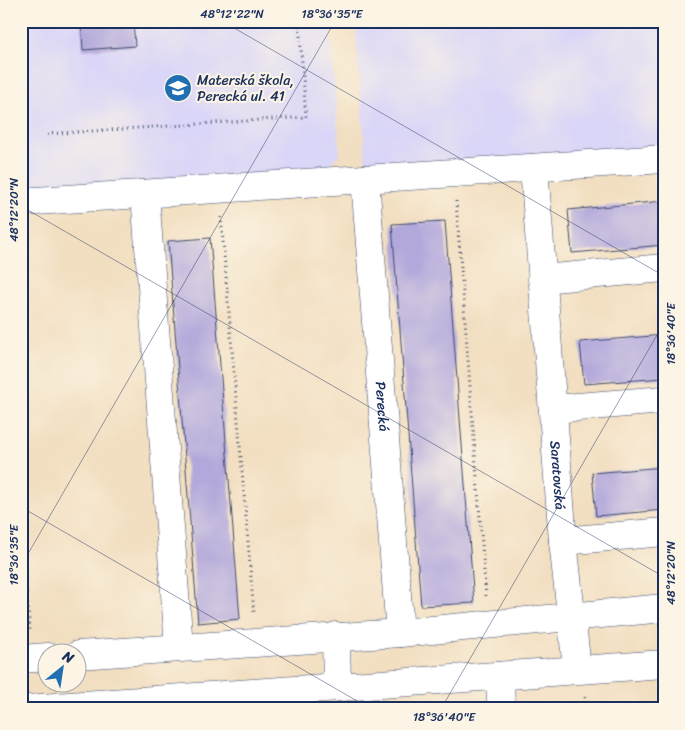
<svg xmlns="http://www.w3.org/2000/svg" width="685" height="730" font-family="Sriracha,sans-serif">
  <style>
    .built { fill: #dad6f7 }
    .building { fill: #b3a8db }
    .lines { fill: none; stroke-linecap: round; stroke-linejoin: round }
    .minor-casing { stroke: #3b496d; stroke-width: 29 }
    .path { stroke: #3b496d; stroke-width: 3; stroke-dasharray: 1 4; stroke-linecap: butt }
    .minor { stroke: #fff; stroke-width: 28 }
    .ticks { fill: none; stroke: #1b2f5e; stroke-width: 1; stroke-opacity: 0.45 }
    .labels { text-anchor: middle; stroke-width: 4; stroke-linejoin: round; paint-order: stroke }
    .poi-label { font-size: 14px; fill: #1b2f5e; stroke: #fcf5e5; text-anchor: start }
    .street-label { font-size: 14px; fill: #1b2f5e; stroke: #fcf5e5 }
    .neatline { fill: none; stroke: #1b2f5e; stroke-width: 2 }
    .ticks-label { font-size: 12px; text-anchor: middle; fill: #1b2f5e }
  </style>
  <rect width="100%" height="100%" fill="#fcf5e5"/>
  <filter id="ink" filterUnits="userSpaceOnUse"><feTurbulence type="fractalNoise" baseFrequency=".02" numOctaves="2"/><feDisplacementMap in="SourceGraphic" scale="10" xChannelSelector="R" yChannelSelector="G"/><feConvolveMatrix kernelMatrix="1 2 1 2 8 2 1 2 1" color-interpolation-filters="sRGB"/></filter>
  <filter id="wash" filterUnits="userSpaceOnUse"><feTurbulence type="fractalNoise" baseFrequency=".0096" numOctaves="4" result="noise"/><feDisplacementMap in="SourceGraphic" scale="20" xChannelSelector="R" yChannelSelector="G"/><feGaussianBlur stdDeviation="1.12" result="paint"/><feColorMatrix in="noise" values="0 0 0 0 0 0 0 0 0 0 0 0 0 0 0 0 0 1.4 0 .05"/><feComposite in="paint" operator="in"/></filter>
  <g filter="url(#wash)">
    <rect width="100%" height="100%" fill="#f2dec0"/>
    <!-- built -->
    <path class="built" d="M21,21H329L340,154L320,174L21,191Z
      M355,21H664V147L366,166Z"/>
    <g id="blocks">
      <!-- building -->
      <path class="building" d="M81,21H133L135,46L83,50Z
        M664,201V245L572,253L568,210Z
        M445,221L474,603L421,606L392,224Z
        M210,238L240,619L198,623L168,241Z
        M664,335V378L584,384L580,342Z
        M664,467V510L596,516L592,473Z"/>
    </g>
  </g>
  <g filter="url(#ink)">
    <use href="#blocks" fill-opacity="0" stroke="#3b496d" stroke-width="1"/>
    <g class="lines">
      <!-- minor casing -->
      <g class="minor-casing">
        <g id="minor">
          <path id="s1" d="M534,168L563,541L577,669"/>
          <path id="s2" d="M365,179L400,633"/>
          <path d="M145,194L179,647"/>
          <path d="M21,202L664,159"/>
          <path d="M542,279L664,268"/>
          <path d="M553,409L664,400"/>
          <path d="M563,541L664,532"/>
          <path d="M336,636L337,687"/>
          <path d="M78,655L400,633L664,608"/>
          <path d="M21,659L48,657"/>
          <path d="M500,676L501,709"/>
          <path d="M27,709L664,664"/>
        </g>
      </g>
      <!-- path -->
      <path class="path" d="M47,134L306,117L299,21
        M456,201L486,597
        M221,217L254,614
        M21,529L30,631
        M585,697L588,709"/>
      <!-- minor -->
      <use href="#minor" class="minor"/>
    </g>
  </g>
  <!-- ticks -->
  <path class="ticks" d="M222,21L664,276M21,206L664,577M21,507L371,709M21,566L335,21M441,709L664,323"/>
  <!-- icons -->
  <defs>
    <g id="school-disc" transform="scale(1.4375)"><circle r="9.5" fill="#1f6fb2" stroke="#fcf5e5"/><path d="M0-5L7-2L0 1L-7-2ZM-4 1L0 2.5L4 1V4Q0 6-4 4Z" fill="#fff"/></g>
  </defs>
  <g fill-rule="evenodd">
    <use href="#school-disc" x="178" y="88"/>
  </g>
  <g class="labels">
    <!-- poi labels -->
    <g class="poi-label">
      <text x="197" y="85">Materská škola,<tspan x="197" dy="16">Perecká ul. 41</tspan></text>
    </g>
    <!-- street labels -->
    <g class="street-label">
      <text dy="5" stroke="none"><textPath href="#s2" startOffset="228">Perecká</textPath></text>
      <text dy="5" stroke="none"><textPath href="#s1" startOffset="308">Saratovská</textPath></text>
    </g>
  </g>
  <!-- margin -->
  <rect width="685" height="730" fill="none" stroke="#fcf5e5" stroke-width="55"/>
  <!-- north arrow -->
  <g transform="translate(62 668) rotate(30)"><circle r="24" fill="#fcf5e5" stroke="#a2a6af"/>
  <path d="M0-4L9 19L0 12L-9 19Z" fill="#1f6fb2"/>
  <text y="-8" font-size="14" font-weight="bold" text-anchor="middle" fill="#1b2f5e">N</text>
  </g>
  <rect x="28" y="28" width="630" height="674" class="neatline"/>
  <g class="ticks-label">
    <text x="232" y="18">48°12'22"N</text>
    <text x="332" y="18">18°36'35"E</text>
    <text transform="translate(14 210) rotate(-90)" y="4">48°12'20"N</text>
    <text transform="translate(671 334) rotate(-90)" y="4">18°36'40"E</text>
    <text transform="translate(14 555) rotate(-90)" y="4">18°36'35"E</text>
    <text transform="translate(671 573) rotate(-90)" y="4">48°12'20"N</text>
    <text x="444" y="721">18°36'40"E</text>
  </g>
</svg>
